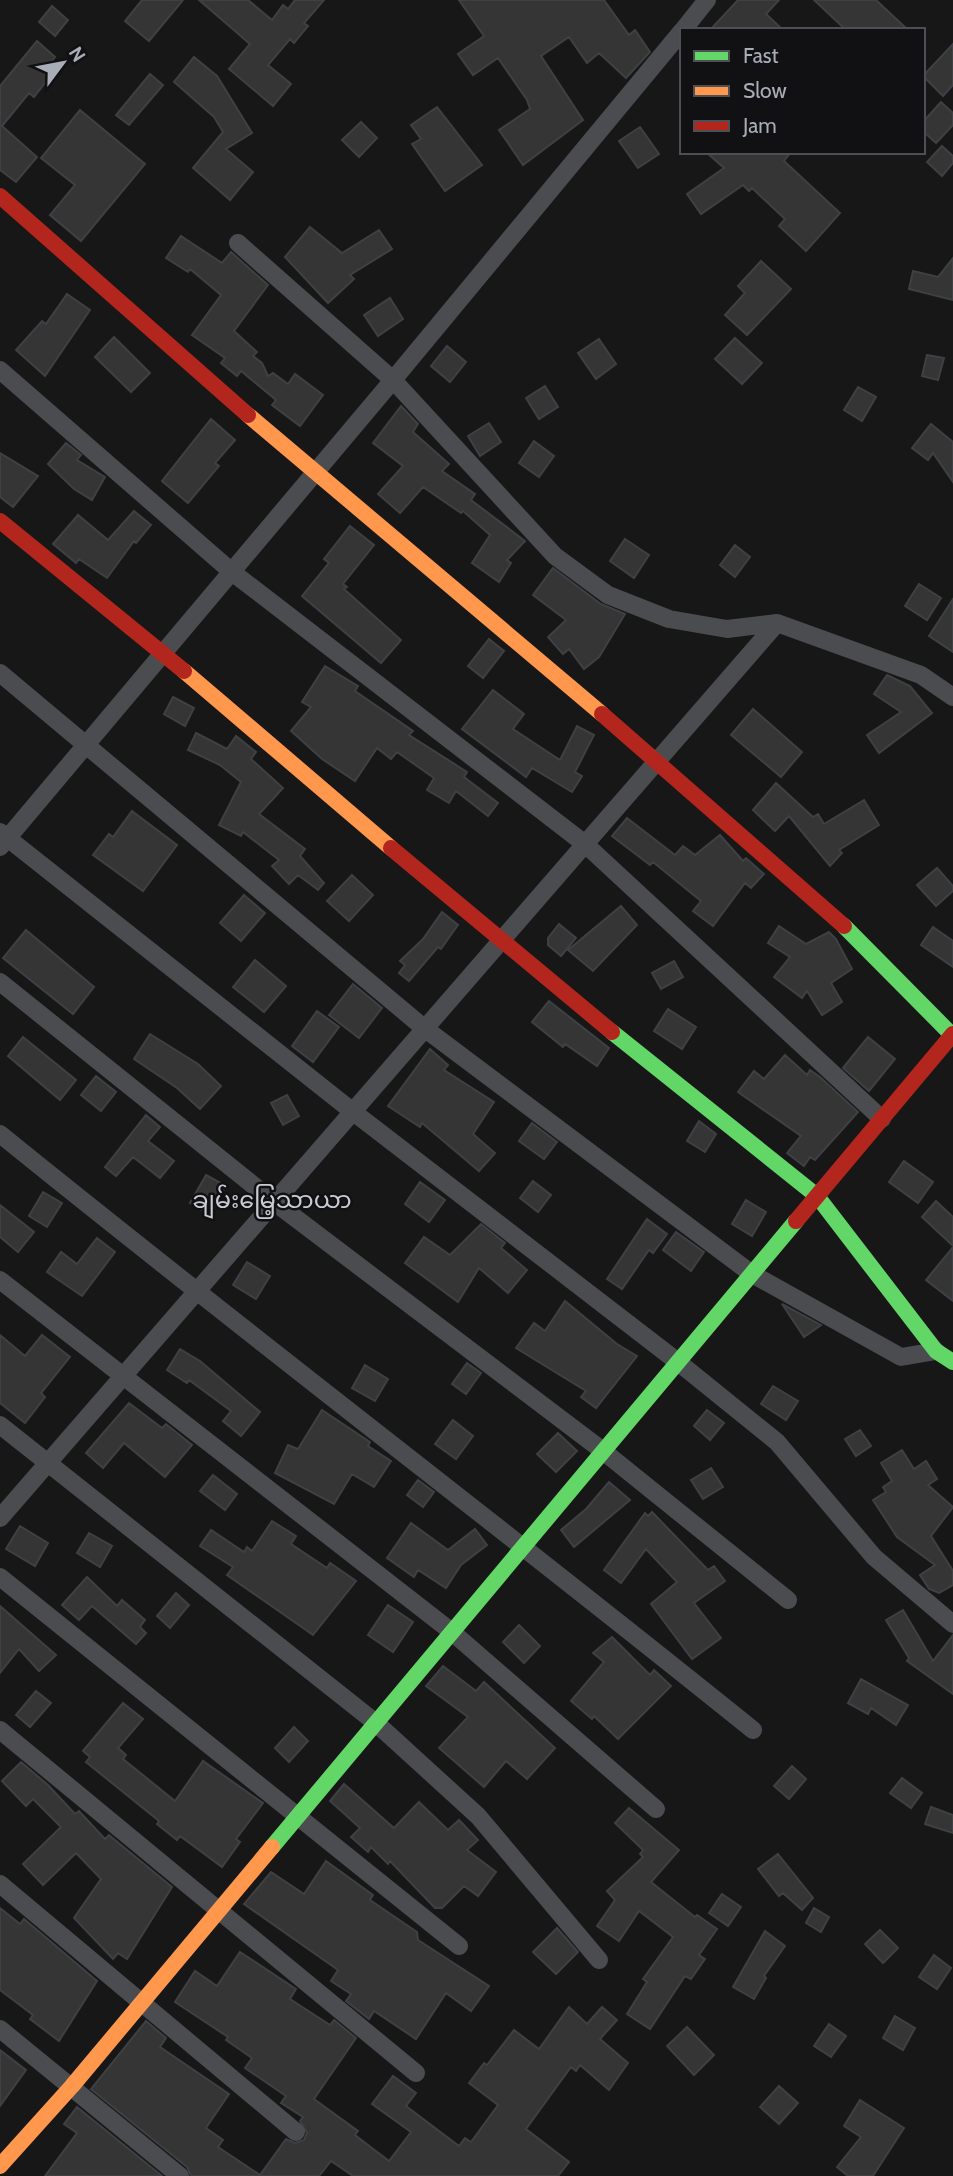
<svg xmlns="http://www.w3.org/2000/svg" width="953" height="2176" font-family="Cabin,'Noto Sans Myanmar',sans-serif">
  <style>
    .building { fill: #353536; stroke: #3f4043; stroke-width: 2 }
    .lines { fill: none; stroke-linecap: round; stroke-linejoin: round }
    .street { stroke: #4b4c50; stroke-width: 18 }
    .fast { stroke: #63d668; stroke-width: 16 }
    .slow { stroke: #ff974d; stroke-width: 16 }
    .jam { stroke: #b3261e; stroke-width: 16 }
    .labels { text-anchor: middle; stroke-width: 5; stroke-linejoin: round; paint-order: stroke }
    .quarter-label { font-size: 24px; fill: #c9ccd4; stroke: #111113 }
  </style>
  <rect width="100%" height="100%" fill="#171717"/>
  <!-- building -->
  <path class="building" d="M142,0H183L149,41L125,21Z
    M199,0H248L272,20L283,5L288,9L295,0H324L304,23L308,26L294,43L290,39L268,65L291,84L273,106L229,69L250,44Z
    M459,0H604L629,35L635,30L650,52L626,78L599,53L587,63L569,37L541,56L583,120L523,165L499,130L530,109L527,100L498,58L473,75L458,54L484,36Z
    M738,0H779L766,14L783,30H710Z
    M814,0H876L908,30H846Z
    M52,6L68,20L55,36L39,22Z
    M37,41L55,57L45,70L51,75L34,97L29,93L2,126L37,157L16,182L0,170V86Z
    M953,44V85L943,96L923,76Z
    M194,57L217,76L252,133L226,149L253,172L230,200L193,168L223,132L214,117L174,82Z
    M150,74L163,85L129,125L116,115Z
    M941,102L953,113V125L936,143L923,131V122Z
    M437,107L482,165L445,191L412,144L421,139L411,125Z
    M80,110L145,164L81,241L50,215L75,185L41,158Z
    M361,122L377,138L359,157L342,140Z
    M640,127L659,154L638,168L619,141Z
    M942,146L953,156V163L942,176L927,162Z
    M706,152H791L784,161L840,213L806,251L779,226L785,219L752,188L749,191L743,185L701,214L687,194L724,168Z
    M310,227L342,253L379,230L392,249L350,275L354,279L328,303L285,257Z
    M181,236L222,263L231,252L268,285L234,331L257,352L253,356L262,363L268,376L273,373L288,384L295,374L323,395L300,426L272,405L276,400L241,371L237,376L221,363L225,358L192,335L221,295L190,269L188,272L166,258Z
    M953,258V300L909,289L913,271L938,277Z
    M761,261L791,289L747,335L725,315L745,293L738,286Z
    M67,294L90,310L45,376L16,350L42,321L46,324Z
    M390,298L403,319L378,336L364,315Z
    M114,337L150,373L131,392L95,357Z
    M735,338L762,363L742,384L715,359Z
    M599,339L616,364L596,379L578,353Z
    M447,346L466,362L450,382L431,366Z
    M927,355L944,358L938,380L922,376Z
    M545,386L558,407L539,419L526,398Z
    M858,387L876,397L862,421L844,410Z
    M401,406L418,424L413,432L449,464L442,471L475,494L471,500L525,541L507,560L511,563L499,582L472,563L490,535L463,511L461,513L423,487L400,513L378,494L403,466L373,443Z
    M211,419L235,440L215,463L219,466L188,503L162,481Z
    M489,423L501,442L480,456L468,436Z
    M931,424L953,442V482L933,453L928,460L912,448Z
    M534,441L554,456L539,477L519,463Z
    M66,443L81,455L77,460L105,477L92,500L74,489L48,464Z
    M0,453L38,476L13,507L0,497Z
    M134,511L151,525L136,543L134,541L107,578L79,559L76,563L53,544L78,515L108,540Z
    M350,526L374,545L343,584L347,587L344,589L401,640L381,663L302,596L329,563L324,559Z
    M625,539L649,555L634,578L610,561Z
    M735,545L750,557L735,577L720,565Z
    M553,568L601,604L625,614L599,657L584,669L569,649L563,654L548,637L566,620L533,595Z
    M919,584L941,598L927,620L905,606Z
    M953,599V652L929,636Z
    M489,639L504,651L483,678L468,666Z
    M325,666L358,686L355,691L413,731L409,735L467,772L464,777L498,803L488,816L456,791L449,803L427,790L434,778L397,752L391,759L377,748L355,781L322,759L291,731L311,707L302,702Z
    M887,675L910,686L932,713L879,753L867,735L901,712L874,694Z
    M493,690L524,714L513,729L560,760L577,726L594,735L575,772L582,776L572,792L532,768L526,777L462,729Z
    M173,697L194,708L185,726L164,714Z
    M753,709L802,752L781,777L731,735Z
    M196,733L227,749L236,736L256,752L251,759L283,788L259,814L305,849L300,856L324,883L318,890L298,875L289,884L272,866L279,860L243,832L241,836L219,825L241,782L220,765L188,750Z
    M776,783L813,817L818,814L824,824L864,800L879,825L839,850L842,853L830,866L789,816L775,831L753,810Z
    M132,811L177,845L143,891L93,855L109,834L113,837Z
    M627,818L675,855L683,846L695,855L720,835L743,861L746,858L764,874L751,888L745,883L713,926L693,911L701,901L653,862L650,865L612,836Z
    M937,868L953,886V891L936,906L917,885Z
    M352,875L373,895L349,921L327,901Z
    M244,895L265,913L241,941L220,923Z
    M621,906L637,925L593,971L568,950Z
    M442,912L458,925L441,949L438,947L409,981L399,973L405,965L400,961L423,939Z
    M559,924L576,938L561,956L548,945V938Z
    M779,926L806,944L829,932L836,939L852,969L831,983L842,1002L822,1015L807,991L802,998L774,977L790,957L768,943Z
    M933,927L953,941V967L921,945Z
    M26,930L94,987L73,1014L3,958Z
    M255,960L286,986L264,1012L233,987Z
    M674,961L683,977L661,989L652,973Z
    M353,984L382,1008L359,1038L329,1015Z
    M549,1001L609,1048L597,1066L565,1044L563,1047L532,1022Z
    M668,1009L696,1027L682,1049L654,1031Z
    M317,1011L339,1027L313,1062L292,1046Z
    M150,1034L198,1064L221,1086L200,1109L177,1088L134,1059Z
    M23,1037L76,1080L60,1100L8,1056Z
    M868,1037L895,1059L869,1091L843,1068Z
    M430,1049L448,1065L444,1070L494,1102L473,1134L495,1153L479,1171L422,1123L420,1127L388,1106Z
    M785,1055L807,1075L810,1070L820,1077L858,1112L815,1160L810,1157L804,1166L787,1153L801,1136L738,1092L754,1071L764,1079Z
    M96,1076L116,1092L101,1111L81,1095Z
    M287,1095L299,1116L283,1125L271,1103Z
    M146,1115L160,1127L148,1141L174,1161L160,1178L133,1157L116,1176L105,1167Z
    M699,1121L716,1134L705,1152L687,1141Z
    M532,1123L557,1142L544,1159L519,1141Z
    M904,1161L933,1182L918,1203L889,1182Z
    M206,1175L226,1186L210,1215L190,1203Z
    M533,1181L551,1195L538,1212L520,1198Z
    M420,1182L445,1200L429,1222L405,1204Z
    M43,1192L62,1203L47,1227L29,1216Z
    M746,1200L766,1212L752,1236L732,1224Z
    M936,1201L953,1217V1246L922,1217Z
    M0,1205L34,1232L18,1252L0,1237Z
    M647,1219L667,1234L653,1253L649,1250L622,1289L607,1279Z
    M481,1224L505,1243L501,1248L527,1270L508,1293L479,1268L458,1302L405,1263L424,1237L450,1255Z
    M676,1232L704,1252L691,1271L663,1250Z
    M97,1238L115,1252L82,1296L47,1272L61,1252L77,1264Z
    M953,1247V1301L926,1280Z
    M247,1262L270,1276L256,1299L233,1285Z
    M565,1301L617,1344L637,1356L596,1408L581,1397L586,1391L516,1348L534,1323L545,1331Z
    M782,1304L821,1325L804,1337Z
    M0,1335L25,1356L42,1335L70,1357L41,1393L45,1397L25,1423L0,1403Z
    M180,1349L200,1361L260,1412L241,1436L223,1421L231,1411L189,1380L187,1383L167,1370Z
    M467,1363L481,1373L466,1394L452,1384Z
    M365,1365L388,1379L375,1401L352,1388Z
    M773,1386L798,1401L786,1420L761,1404Z
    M129,1403L162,1428L166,1424L192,1445L165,1477L124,1443L103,1468L86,1453Z
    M322,1410L370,1442L368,1446L391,1461L374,1487L352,1474L334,1504L275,1473L288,1445L298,1449Z
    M707,1410L724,1423L710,1440L694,1426Z
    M453,1420L473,1436L456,1459L435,1444Z
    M860,1430L871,1446L856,1456L845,1439Z
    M558,1433L577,1451L556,1472L537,1454Z
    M902,1450L914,1469L926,1461L937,1479L928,1485L953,1507L931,1536L953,1571V1585L939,1593L929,1589L920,1575L935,1565L897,1537L873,1500L886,1492L883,1487L892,1481L881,1463Z
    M711,1468L723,1487L703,1499L691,1480Z
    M213,1475L237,1494L225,1510L200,1491Z
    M418,1480L434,1492L423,1507L407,1495Z
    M609,1482L630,1500L574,1547L561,1530L586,1509Z
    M652,1512L708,1570L714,1566L725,1581L694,1603L721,1638L692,1659L651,1604L677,1582L646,1549L621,1583L604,1570L645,1513L648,1516Z
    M272,1521L296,1536L291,1544L327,1568L330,1563L356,1581L313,1635L227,1575L233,1567L200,1546L211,1530L244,1552L247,1547L252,1551Z
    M411,1523L448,1550L475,1529L487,1545L461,1565L446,1588L418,1570L414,1577L387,1558Z
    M20,1526L48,1543L35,1566L6,1549Z
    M89,1533L112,1546L100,1567L77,1553Z
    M87,1577L117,1606L122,1600L145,1620L140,1627L146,1633L136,1644L92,1606L79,1620L62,1605Z
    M176,1593L189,1605L170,1628L157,1616Z
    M388,1605L413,1622L393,1652L368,1635Z
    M0,1606L56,1655L39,1671L19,1649L0,1673Z
    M903,1610L933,1661L953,1635V1694L907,1661L909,1658L886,1620Z
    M519,1625L540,1646L524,1663L503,1642Z
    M612,1637L650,1675L654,1670L671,1686L618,1739L594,1716L592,1719L571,1701L604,1662L593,1653Z
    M443,1666L476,1691L484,1682L555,1748L527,1779L506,1761L484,1787L439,1748L468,1717L426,1686Z
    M861,1679L908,1705L896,1725L871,1708L868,1714L848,1703Z
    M36,1691L51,1703L30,1727L16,1715Z
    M123,1703L143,1719L118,1748L126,1755L123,1759L175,1801L203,1761L263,1803L236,1839L240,1842L222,1867L180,1836L177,1840L157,1824L159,1821L86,1762L90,1757L83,1751Z
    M294,1727L308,1741L289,1762L275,1748Z
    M21,1762L48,1785L75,1814L79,1811L105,1839L109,1835L172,1887L127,1959L118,1953L113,1959L74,1918L101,1879L76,1853L43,1885L23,1864L61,1827L33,1799L26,1806L2,1781Z
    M792,1766L806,1779L789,1799L774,1786Z
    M902,1778L922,1793L911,1808L890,1793Z
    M344,1784L394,1828L419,1802L448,1830L459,1820L478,1840L467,1850L496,1872L478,1896L464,1886L442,1908H435L390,1861L388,1864L371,1847L368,1852L351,1837L360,1828L330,1801Z
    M931,1807L953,1815V1833L925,1824Z
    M629,1808L679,1850L651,1882L695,1917L697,1915L717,1929L699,1955L705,1959L691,1979L685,1976L650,2029L627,2014L647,1982L643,1979L673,1937L639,1911L619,1941L597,1926L615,1900L607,1891L643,1857L640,1854L643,1850L615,1823Z
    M778,1854L813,1898L802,1910L783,1893L779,1896L758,1869Z
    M326,1861L373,1895L370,1900L417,1932L418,1940L489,1986L471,2011L446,1993L416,2039L374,2011L369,2019L346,2001L351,1994L331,1981L338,1970L244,1904L271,1872L304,1894Z
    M722,1894L741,1907L728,1926L709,1913Z
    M0,1908L20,1924L24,1919L97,1981L59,2041L30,2019L33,2015L0,1990Z
    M814,1908L829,1917L821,1932L806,1923Z
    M557,1928L578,1952L556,1974L533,1952Z
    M880,1930L898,1948L883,1963L865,1944Z
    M765,1931L785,1946L764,1976L766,1978L754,1999L733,1987Z
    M240,1952L296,1989L290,1999L330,2025L334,2020L356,2038L314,2099L358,2131L355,2135L389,2161L411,2132L372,2104L393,2076L416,2093L406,2106L459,2146L465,2138L471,2142L498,2105L469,2083L484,2063L487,2065L514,2030L539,2049L569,2007L587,2024L602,2007L617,2020L600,2039L628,2063L609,2090L580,2065L576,2071L571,2067L526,2129L569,2162L558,2176H353L331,2161L319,2176H191L187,2167L91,2089L146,2021L166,2038L160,2047L229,2094L206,2128L223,2140L218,2147L260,2175L286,2139L295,2143L304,2140L307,2133L300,2121L303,2117L281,2103L286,2096L245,2068L252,2058L226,2040L228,2037L175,2002L195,1971L217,1986Z
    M934,1955L951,1968L937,1989L919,1977Z
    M895,2016L915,2028L903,2050L883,2038Z
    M829,2024L846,2036L831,2057L814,2046Z
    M687,2027L714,2055L694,2075L667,2046Z
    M0,2050L26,2070L0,2106Z
    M779,2086L798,2103L779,2124L760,2107Z
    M860,2100L904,2128L873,2176H848L837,2167L861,2137L844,2126Z
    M77,2107L162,2176H45L77,2133L64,2124Z"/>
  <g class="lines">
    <!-- street -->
    <path class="street" d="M683,30L707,0
      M238,243L393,380L555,556L608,595L669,619L727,629L777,623L921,675L953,697
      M0,370L232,572L585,844L882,1119
      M0,673L424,1028L752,1274L901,1357L936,1351
      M0,832L352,1111L678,1362L777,1442L874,1557L953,1624
      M0,847L393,380L682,31
      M0,982L273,1201L603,1451L788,1600
      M0,1134C249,1336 504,1529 753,1730
      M0,1280L452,1632L656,1809
      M0,1425L376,1723L478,1816L599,1960
      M0,1518L777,623
      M0,1577L459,1946
      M0,1730L416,2073
      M0,1884L296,2132
      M0,2029L180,2176"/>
    <!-- fast -->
    <path class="fast" d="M844,926L953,1036
      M612,1032L817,1196L936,1351L953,1362
      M272,1847L796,1221"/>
    <!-- slow -->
    <path class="slow" d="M248,415L602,714
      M184,671L391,848
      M0,2166L72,2086L272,1847"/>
    <!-- jam -->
    <path class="jam" d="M0,196L248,415
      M0,521L184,671
      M602,714L844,926
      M391,848L612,1032
      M796,1221L953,1034"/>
  </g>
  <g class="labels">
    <!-- quarter labels -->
    <g class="quarter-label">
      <text x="272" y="1208">ချမ်းမြေ့သာယာ</text>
    </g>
  </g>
  <!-- legend -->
  <rect x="680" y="28" width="245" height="126" fill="#111113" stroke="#4d4f55" stroke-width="2"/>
  <rect x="694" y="51" width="35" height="10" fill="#63d668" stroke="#4d4f55" stroke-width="2"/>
  <text x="743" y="63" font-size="21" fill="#a8adb8">Fast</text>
  <rect x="694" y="86" width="35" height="10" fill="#ff974d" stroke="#4d4f55" stroke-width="2"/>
  <text x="743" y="98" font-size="21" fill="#a8adb8">Slow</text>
  <rect x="694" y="121" width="35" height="10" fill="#b3261e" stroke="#4d4f55" stroke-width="2"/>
  <text x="743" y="133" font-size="21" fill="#a8adb8">Jam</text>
  <!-- north arrow -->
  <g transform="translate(63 63) rotate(58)" stroke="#111113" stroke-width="5" paint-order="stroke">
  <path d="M0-5L12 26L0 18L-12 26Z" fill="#a8adb8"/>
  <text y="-10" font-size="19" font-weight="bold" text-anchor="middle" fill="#a8adb8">N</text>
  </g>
</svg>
